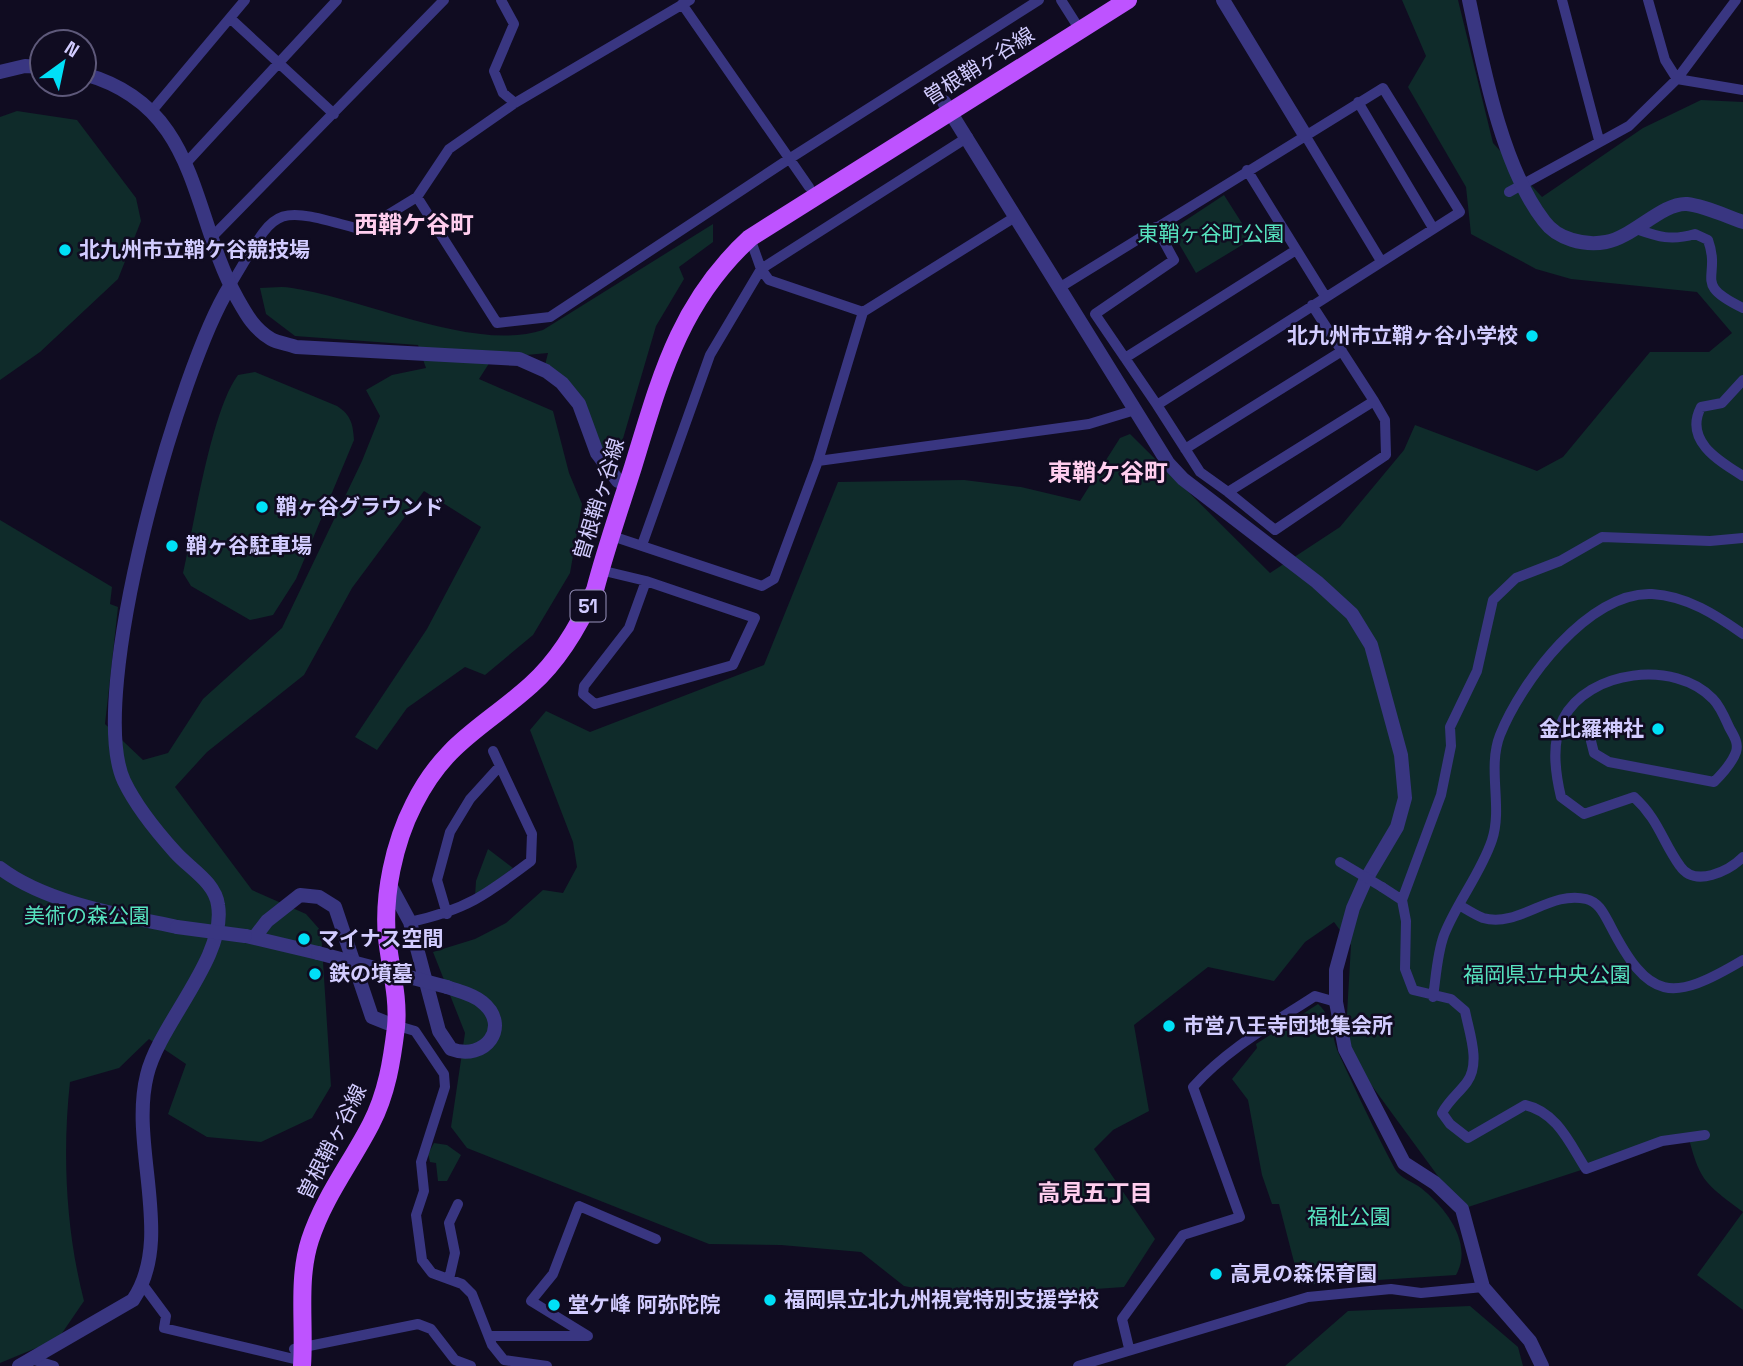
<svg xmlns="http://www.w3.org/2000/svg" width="1743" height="1366" font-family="'Space Grotesk','Noto Sans JP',sans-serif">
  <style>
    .green { fill: #0f2b2a }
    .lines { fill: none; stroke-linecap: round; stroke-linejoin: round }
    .minor { stroke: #393681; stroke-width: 10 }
    .tertiary { stroke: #393681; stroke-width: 14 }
    .primary { stroke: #be53ff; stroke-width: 18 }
    .minor-bridge { stroke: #393681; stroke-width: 10 }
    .tertiary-bridge { stroke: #393681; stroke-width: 14 }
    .poi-dot { fill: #00e0f7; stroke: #100c21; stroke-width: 2.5 }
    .labels { text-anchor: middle; stroke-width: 5; stroke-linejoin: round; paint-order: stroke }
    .shield { fill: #100c21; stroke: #9892bc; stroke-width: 2 }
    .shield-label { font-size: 19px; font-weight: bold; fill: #d2ccff }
    .street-label { font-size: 21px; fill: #d2ccff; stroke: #100c21 }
    .park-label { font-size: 21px; fill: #56e2be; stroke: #100c21 }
    .poi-label { font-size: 21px; font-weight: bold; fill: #d2ccff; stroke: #100c21; text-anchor: start }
    .neighbourhood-label { font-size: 23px; font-weight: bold; fill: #ffceee; stroke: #100c21 }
    .quarter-label { font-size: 24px; font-weight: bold; fill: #ffceee; stroke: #100c21 }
  </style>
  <rect width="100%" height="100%" fill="#100c21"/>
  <!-- green -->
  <path class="green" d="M1402,0H1458L1493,143L1542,197L1643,128L1701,100L1743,102V1310L1697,1275L1743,1212C1705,1183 1700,1182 1688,1135L1462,1209L1345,1049L1351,945L1334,922L1305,942L1274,981L1208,967L1134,1025L1149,1111L1113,1130L1094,1149L1155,1239L1124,1287L966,1298L904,1286L861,1252L781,1245L709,1244L467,1148L451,1127L465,1033L433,952L475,939L506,923L543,890L563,893L577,867L573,842L530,730L546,711L590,732L764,665L838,482L964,480L1021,487L1080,501L1120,438L1130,434L1270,573L1340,527L1404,450L1415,425L1537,471L1563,457L1650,352H1709L1732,333L1697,292L1571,279L1536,269L1471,234L1466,187L1408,87L1426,56Z
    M17,111L77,120L136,198L141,221L118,279L40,352L0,380V117Z
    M1224,195L1252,239L1196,273L1171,230Z
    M713,224V242L679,267L684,279L656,326L617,459H607L602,452L598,436L545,365L548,353L526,355L497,351L479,379L553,411L569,473L582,504L570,573L533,635L485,675L465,667L407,708L377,750L355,737L427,629L481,527L424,491L352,588L304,675L207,752L175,787L252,890L306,914L321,931L331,1086L312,1118L261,1142L207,1137L168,1114L186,1064L149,1039L119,1068L70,1082C62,1154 66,1231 84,1301L58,1339L0,1363V520L112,587L110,604L118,607L105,724L143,760L168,753L203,699L282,628L362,461L380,416L366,390L392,375L426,368L418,345L295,336L266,314L260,288C270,288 282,286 292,288C363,298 475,353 543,330Z
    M255,372L337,406C351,415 353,424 354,440L296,579L273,615L250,620L191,586L183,573C194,525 211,411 238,375Z
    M488,849L513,868L475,897L476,881Z
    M1318,1004C1333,1017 1331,1035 1338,1052C1356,1091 1375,1132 1395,1169C1400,1178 1413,1182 1421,1188C1445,1207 1474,1243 1456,1275L1300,1285L1279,1204H1272L1262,1175L1248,1100L1232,1079L1257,1048L1256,1044Z
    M434,1143L447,1145L461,1155L447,1181H438L436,1163L430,1162L428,1154Z
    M1470,1306L1518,1347L1523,1366H1285L1348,1311Z"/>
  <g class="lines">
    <!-- minor -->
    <path class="minor" d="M501,0L514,24L494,71L503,93L515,103
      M1061,0L1080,30
      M1562,0L1599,140
      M1648,0L1665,60L1677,79L1743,90
      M682,4L809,187
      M231,19L334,114
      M1358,102L1433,228
      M151,112L245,0
      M1305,135L1381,261
      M187,162L337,0
      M1247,170L1325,296
      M1509,192L1629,126L1677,79L1736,0
      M417,197L497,323L550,317L789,159L1039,0
      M1636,229C1659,237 1671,241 1695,234L1708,240C1722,279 1691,283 1743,308
      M212,237L444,0
      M750,238L761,269L769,280L863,312
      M230,286C279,205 269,204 363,230L417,197L449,149L515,103L690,0
      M1059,288L1383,88L1460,212L1157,405L1095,314L1174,260L1156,227
      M1125,358L1296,250
      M1743,380L1722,403L1701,407C1684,440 1717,460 1743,476
      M1157,405L1200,472L1228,492L1374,401L1312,305
      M1185,449L1342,351
      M818,461L1089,424L1135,410
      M1228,492L1275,530L1386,455L1385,420L1374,401
      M612,536L762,586L774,579L818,461L863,312L1015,217
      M642,545L710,355L761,269L968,137
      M600,570L646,581
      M646,581L755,618L733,665L595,704L583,694L584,686L629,628Z
      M1591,741L1594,753L1609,762L1714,782C1722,774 1732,763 1736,752C1739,742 1733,735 1729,727C1725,718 1720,706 1713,699C1675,659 1588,670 1563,719C1551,743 1555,772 1561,797L1584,814L1634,797C1659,820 1662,841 1680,866C1695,888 1729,871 1743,857
      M1382,887L1402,900
      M1459,905C1466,909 1475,915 1483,918C1519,928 1550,890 1586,899C1599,902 1604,914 1610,925C1649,1001 1671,1003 1743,960
      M447,914L437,880L450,832L470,799L499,767
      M410,922C466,910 486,895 531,861L532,834L493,751
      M1433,997C1436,977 1437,954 1444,935C1457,902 1481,873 1492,840C1503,807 1487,768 1500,735C1521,682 1589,591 1652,594C1687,596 1716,615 1743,634
      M391,1024L415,1031L444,1074L445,1087L421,1162L424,1191L416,1215L422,1260L432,1273L462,1284L472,1294L492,1345L504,1360L547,1366
      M1705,1135L1662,1141L1586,1169C1570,1144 1557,1112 1525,1105L1468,1138L1450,1124L1442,1113C1449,1100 1459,1093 1467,1082C1481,1063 1469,1032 1465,1011L1451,999L1413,990L1405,969L1406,921L1402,900L1441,795L1451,746L1450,727L1477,671L1493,600L1516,578L1560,561L1602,537L1710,541L1743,538
      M449,1279L455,1253L449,1223L458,1204
      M143,1285L166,1316L164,1328L294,1359
      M490,1336H588L531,1301L553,1274L579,1206L656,1239
      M1129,1348L1122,1319L1183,1235L1240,1217L1193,1087C1227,1049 1272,1024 1315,996L1336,1002
      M294,1349L418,1324L431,1329L455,1360L471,1366
      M31,1359L54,1366
      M1078,1366L1308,1297L1391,1289L1421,1293L1483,1287"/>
    <!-- tertiary -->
    <path class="tertiary" d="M1223,0L1305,135
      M1469,0C1483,66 1502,167 1544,221C1557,239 1584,246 1606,242C1632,238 1663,202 1687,204C1705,206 1726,216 1743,222
      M0,72L25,66L42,67
      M84,74C200,106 190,213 237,298C246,314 254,329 271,339C278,343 288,344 296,347L519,359L546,371L562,383L579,404L597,453L618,481
      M944,102L1168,463L1183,479L1317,582L1352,614L1371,645L1401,755L1405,798L1397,827L1365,881L1353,908L1336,970V1002L1345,1049L1404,1163L1435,1183L1462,1209L1483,1287L1530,1341L1542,1366
      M0,868C46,903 121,915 177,927
      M390,885L410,922L439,1031L451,1049C485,1062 512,1026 482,1002C473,994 458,991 447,987
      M246,936L318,953
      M254,938L267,921L300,895L319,897L335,907L372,1017L387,1023
      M19,1366L133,1300C175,1238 129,1146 147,1075C159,1024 227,957 218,905C215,882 190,869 175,852C157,832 135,804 124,781C85,697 180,365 230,286"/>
    <!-- primary -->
    <path class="primary" d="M302,1366C305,1325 297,1280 310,1240C324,1197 351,1163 371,1124C387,1093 392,1060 396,1027C399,997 390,967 387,938C383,895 394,843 414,804C445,742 483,728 531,685C559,660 580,624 595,590C606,548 620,508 633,467C660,379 679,303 750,238L1128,0"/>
    <!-- minor-bridge -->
    <path class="minor-bridge" d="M1340,862L1382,887"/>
    <!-- tertiary-bridge -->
    <path class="tertiary-bridge" d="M177,927L245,936
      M318,953L447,987"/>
  </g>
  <!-- markers -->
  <g class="poi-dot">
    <circle cx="65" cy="250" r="7"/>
    <circle cx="1532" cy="336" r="7"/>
    <circle cx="262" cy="507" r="7"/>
    <circle cx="172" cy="546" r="7"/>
    <circle cx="1658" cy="729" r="7"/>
    <circle cx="304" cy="939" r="7"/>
    <circle cx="315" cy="974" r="7"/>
    <circle cx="1169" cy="1026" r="7"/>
    <circle cx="1216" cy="1274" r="7"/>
    <circle cx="770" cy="1300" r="7"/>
    <circle cx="554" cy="1305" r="7"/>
  </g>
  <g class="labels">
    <!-- shield labels -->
    <rect class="shield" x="570.5" y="590.5" width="35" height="31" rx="5"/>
    <g class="shield-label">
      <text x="588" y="613">51</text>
    </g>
    <!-- street labels -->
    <g class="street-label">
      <text transform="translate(979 66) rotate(-32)" y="7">曽根鞘ヶ谷線</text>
      <text transform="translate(599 499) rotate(-73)" y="7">曽根鞘ヶ谷線</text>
      <text transform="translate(332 1142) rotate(-63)" y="7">曽根鞘ヶ谷線</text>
    </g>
    <!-- park labels -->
    <g class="park-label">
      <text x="1211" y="241">東鞘ヶ谷町公園</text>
      <text x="87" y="923">美術の森公園</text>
      <text x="1547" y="982">福岡県立中央公園</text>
      <text x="1349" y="1224">福祉公園</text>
    </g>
    <!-- poi labels -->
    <g class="poi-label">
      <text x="79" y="257">北九州市立鞘ケ谷競技場</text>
      <text x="1518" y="343" text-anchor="end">北九州市立鞘ヶ谷小学校</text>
      <text x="276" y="514">鞘ヶ谷グラウンド</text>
      <text x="186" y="553">鞘ヶ谷駐車場</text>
      <text x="1644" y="736" text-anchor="end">金比羅神社</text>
      <text x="318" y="946">マイナス空間</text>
      <text x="329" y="981">鉄の墳墓</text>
      <text x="1183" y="1033">市営八王寺団地集会所</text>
      <text x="1230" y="1281">高見の森保育園</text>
      <text x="784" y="1307">福岡県立北九州視覚特別支援学校</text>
      <text x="568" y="1312">堂ケ峰 阿弥陀院</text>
    </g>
    <!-- neighbourhood labels -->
    <g class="neighbourhood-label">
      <text x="1095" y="1201">高見五丁目</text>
    </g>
    <!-- quarter labels -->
    <g class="quarter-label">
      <text x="414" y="233">西鞘ケ谷町</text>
      <text x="1108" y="481">東鞘ケ谷町</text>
    </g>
  </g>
  <!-- north arrow -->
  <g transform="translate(63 63) rotate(33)"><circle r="33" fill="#100c21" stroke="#5e597a" stroke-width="2"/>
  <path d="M0-5L12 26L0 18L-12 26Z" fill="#00e0f7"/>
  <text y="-10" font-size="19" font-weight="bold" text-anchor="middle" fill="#d2ccff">N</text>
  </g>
</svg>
